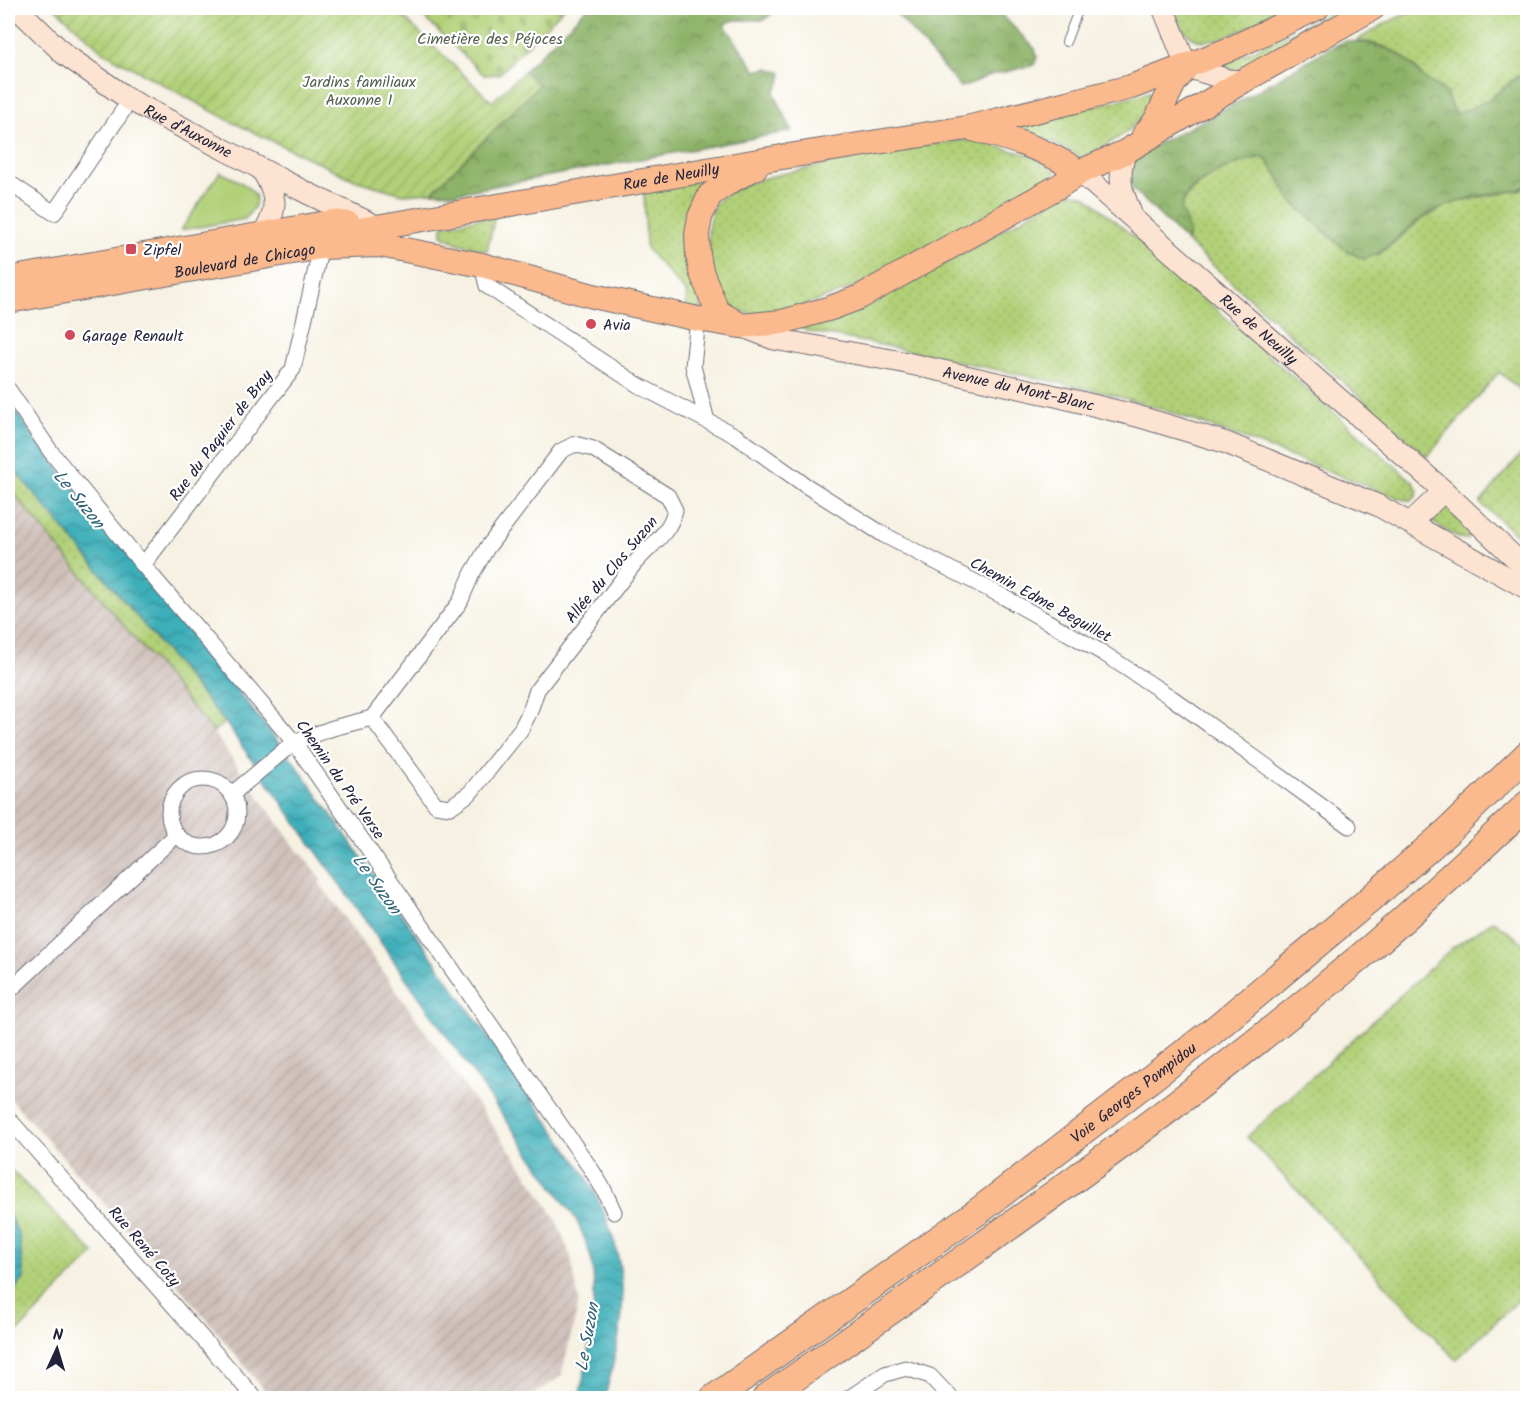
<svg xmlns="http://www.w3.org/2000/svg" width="1535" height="1406" font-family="Kalam,sans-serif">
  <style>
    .industrial { fill: url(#industrial-furrows) }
    .grass { fill: url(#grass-dots); stroke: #6a7959; stroke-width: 1.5 }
    .forest { fill: url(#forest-crowns); stroke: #576a52; stroke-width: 1.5 }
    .cemetery { fill: url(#cemetery-stones); stroke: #6a7959; stroke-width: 1.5 }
    .park { fill: #b1d077; stroke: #6a7959; stroke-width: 1.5 }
    .garden { fill: url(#garden-furrows); stroke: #6a7959; stroke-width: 1.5 }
    .water { fill: url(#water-waves); stroke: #30687a; stroke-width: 1.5 }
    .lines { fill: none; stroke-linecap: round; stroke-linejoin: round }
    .lane-casing { stroke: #6c6a75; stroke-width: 10 }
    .street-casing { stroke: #6c6a75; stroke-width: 17 }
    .secondary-casing { stroke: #6c6a75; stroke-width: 23 }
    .primary-casing { stroke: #6c6a75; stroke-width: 26 }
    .highway-casing { stroke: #6c6a75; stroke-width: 29 }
    .lane { stroke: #fff; stroke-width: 8 }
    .street { stroke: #fff; stroke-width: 15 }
    .secondary { stroke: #fde3d1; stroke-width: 21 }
    .primary { stroke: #fbba8d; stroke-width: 24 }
    .highway { stroke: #fbba8d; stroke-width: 27 }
    .poi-dot { fill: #d1495b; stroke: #fff; stroke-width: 2 }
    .labels { text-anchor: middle; stroke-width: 4.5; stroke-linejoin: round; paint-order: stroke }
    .park-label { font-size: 16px; fill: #545f50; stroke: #fff }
    .street-label { font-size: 16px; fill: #22223b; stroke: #fff }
    .poi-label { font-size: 16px; fill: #22223b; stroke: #fff; text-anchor: start }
    .water-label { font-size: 18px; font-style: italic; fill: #2f6174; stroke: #fff }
  </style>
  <defs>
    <pattern id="industrial-furrows" width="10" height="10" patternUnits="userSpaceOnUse" patternTransform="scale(1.5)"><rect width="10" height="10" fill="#cfc0ba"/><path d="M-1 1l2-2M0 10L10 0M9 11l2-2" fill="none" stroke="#b1a5a1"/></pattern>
    <pattern id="grass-dots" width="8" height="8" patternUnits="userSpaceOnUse" patternTransform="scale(1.5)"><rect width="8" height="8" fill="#b1d077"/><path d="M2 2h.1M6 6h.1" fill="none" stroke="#98b268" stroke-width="1.8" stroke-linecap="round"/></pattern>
    <pattern id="forest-crowns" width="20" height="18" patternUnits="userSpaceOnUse" patternTransform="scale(1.5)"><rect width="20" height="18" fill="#8cb268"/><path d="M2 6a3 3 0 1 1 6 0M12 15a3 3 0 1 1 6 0" fill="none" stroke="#729057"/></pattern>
    <pattern id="cemetery-stones" width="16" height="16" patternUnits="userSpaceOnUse" patternTransform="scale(1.5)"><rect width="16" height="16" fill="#b1d077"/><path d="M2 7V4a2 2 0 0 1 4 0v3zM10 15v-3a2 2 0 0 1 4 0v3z" fill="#98b268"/></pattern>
    <pattern id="garden-furrows" width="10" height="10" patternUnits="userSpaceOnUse" patternTransform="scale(1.5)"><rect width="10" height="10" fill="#b1d077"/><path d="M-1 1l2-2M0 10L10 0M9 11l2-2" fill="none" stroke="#98b268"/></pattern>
    <pattern id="water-waves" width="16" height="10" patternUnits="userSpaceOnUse" patternTransform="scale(1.5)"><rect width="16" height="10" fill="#3eafb9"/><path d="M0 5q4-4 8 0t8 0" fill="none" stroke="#348e98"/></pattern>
  </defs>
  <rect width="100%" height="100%" fill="#fff"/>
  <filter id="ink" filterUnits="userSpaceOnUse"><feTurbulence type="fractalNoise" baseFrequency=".0167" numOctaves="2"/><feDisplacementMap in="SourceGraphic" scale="12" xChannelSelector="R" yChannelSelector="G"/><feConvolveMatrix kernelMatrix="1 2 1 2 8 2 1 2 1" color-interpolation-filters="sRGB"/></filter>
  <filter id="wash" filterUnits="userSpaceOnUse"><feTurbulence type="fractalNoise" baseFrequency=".008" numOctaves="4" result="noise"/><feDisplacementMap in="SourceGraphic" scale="24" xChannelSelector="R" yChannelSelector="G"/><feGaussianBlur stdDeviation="1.35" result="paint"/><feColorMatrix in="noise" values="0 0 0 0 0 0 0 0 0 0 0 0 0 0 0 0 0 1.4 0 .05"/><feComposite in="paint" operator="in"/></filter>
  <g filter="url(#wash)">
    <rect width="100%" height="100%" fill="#f6f1e2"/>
    <!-- industrial -->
    <path class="industrial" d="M8,486L213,732L300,854L302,853L321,880L319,882L524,1170L556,1219L571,1257L579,1302L561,1376L529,1398H271L187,1296L8,1096Z"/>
    <!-- grass -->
    <path class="grass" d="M1173,8H1285C1265,17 1214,50 1193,38C1182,31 1177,20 1173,8Z
      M1337,8H1353L1246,71L1228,70L1223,64L1279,38Z
      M1419,8H1527V70C1518,74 1513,81 1505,87C1490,100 1474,109 1455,114L1445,92L1423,77L1413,65L1399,54L1385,47L1368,42L1356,41L1384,24Z
      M1149,92L1151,94C1151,124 1105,146 1083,158L1045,139L1014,127Z
      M972,140L1033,156L1056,172L1053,177L867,281C839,294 765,324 736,310C727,306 717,292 713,282C707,264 703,212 720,199C748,177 790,173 823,165C873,154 921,143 972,140Z
      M1264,157L1276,173L1291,201L1378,255L1422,219L1454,202L1519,190L1527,185V395L1499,372L1427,457L1187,242C1191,230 1181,222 1181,211C1182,183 1241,159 1264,157Z
      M718,178L691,254L702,310L685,306L687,294L646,248L644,190Z
      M1072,192L1086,196L1135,238L1414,483L1418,491C1416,501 1410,501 1401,499L1237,436L1164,410L1106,393L877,344L806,331L801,327L855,309L935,269L1065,194Z
      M495,215L487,251L457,243L442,235V226Z
      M1527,447V544L1480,503Z
      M8,462L225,722L213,732L27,510L8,486Z
      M1447,506L1472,529L1468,539L1459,538L1431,521Z
      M1493,921L1527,945V1292L1456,1360L1247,1137L1452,948Z
      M8,1167L94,1253L8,1342V1297L24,1278L19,1235L8,1212Z"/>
    <!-- forest -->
    <path class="forest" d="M587,8H778L764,20H734L724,24L756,71L769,68L782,73L780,83L774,92L792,131L457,193L432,192L539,85L524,71Z
      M892,8H995L1035,49L1037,57L1034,65L987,76L969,85L960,87Z
      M1346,41C1371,42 1391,46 1410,63C1415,67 1418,73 1423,77C1429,83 1441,86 1445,93C1449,100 1451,108 1455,114C1474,109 1490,100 1505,87C1513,81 1518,74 1527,70V185L1519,190C1485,195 1451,199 1421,219C1401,233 1387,252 1364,259L1348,252L1291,201L1276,173L1264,157C1242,159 1197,178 1185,197C1183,201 1182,207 1181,211C1186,222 1191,230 1187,242L1133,189L1129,175L1131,167L1135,158L1148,149L1235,104L1329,48Z"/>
    <!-- cemetery -->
    <path class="cemetery" d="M414,8H564L499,74L484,75Z"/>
    <!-- park -->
    <path class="park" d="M220,172C234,179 247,183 256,197L255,206L245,219L181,230Z"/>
    <!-- garden -->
    <path class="garden" d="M55,8H394L492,102L524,71L539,85L432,192L403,194L357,181L232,122L103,52Z"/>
    <!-- water -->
    <path class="water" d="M8,400L33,436L292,759L583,1171C608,1214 626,1261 622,1312C620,1341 611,1370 605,1398H579C588,1359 598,1303 592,1263C589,1247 582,1233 576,1219L225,722L8,462Z
      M8,1212L19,1235L24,1279L8,1297Z"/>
  </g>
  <g filter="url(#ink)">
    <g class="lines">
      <!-- lane casing -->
      <g class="lane-casing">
        <path id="lane" d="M1066,42L1079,8"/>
      </g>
      <!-- street casing -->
      <g class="street-casing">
        <path id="street" d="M8,182L54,213L130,100
          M482,265L487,286L638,385L736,436L805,485L884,535L1004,597L1103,653L1172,698L1349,826
          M698,319L693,366L707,421
          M8,389L51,452L143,565L294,742L591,1169L604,1190L614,1212
          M143,565L293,369L321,247
          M169 813a34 34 0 1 1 68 0a34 34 0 1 1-68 0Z
          M232,794L294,742L333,728L372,718L460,602L472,574L487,548L561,451L575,444L593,449L668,496L675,510C669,535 650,545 634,564L537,690L530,711L521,729L470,793L450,807L436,805L372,718
          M8,992L176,835
          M8,1118L255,1398
          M849,1398L885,1374L906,1368L930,1376L951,1398"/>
      </g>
      <!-- secondary casing -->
      <g class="secondary-casing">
        <g id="secondary">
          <path id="s1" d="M17,8L64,54L130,100L307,193L370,223"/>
          <path d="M1163,8L1187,67L1228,80L1243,81"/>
          <path d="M1125,152C1118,180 1120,186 1131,213"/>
          <path d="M261,169C277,193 279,210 263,234"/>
          <path id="s2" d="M1080,172L1444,491L1528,570"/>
          <path id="s3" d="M741,326L774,339L902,362L1056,396L1137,416L1224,442L1377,505L1528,589"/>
          <path d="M1410,523L1444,491"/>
        </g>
      </g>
      <!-- primary casing -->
      <g class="primary-casing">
        <g id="primary">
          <path d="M969,128C1012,139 1043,148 1080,172"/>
          <path d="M1144,135L1156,120L1174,83L1187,67"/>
          <path id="s4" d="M330,235L776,158L967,128L1131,87L1228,50L1317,8"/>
          <path d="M8,279L332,222L349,224"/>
          <path id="s5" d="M8,301L321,247L380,245L482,265L593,296L698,319L740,326L782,322L831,308L860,297L1061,185L1080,172L1125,152L1243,81L1373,8"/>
          <path d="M738,324L717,311L701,271L698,255L697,234L700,217L710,195L729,182L755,168"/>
        </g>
      </g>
      <!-- highway casing -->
      <g class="highway-casing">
        <g id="highway">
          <path id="s6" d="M714,1398L980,1210L1214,1030L1367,902L1448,831L1528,754"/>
          <path d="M766,1398C970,1255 1176,1113 1366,952C1422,904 1475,854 1528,804"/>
        </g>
      </g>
      <!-- lane -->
      <use href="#lane" class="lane"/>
      <!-- street -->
      <use href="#street" class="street"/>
      <!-- secondary -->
      <use href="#secondary" class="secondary"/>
      <!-- primary -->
      <use href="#primary" class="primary"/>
      <!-- highway -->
      <use href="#highway" class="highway"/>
    </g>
  </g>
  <!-- markers -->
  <g class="poi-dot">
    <rect x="125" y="243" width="12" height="12" rx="3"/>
    <circle cx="591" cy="324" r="6"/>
    <circle cx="70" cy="335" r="6"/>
  </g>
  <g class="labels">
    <!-- park labels -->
    <g class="park-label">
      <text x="490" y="44">Cimetière des Péjoces</text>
      <text x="359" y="87">Jardins familiaux<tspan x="359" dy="18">Auxonne 1</tspan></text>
    </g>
    <!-- street labels -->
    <g class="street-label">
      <text dy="6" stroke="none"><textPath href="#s1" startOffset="212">Rue d'Auxonne</textPath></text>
      <text dy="6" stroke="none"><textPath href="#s4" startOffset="346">Rue de Neuilly</textPath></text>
      <text dy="6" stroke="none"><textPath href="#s5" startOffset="240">Boulevard de Chicago</textPath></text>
      <text dy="6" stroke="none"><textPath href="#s2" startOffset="238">Rue de Neuilly</textPath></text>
      <text dy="6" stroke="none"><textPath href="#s3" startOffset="285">Avenue du Mont-Blanc</textPath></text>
      <text transform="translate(220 435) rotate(-53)" y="6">Rue du Paquier de Bray</text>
      <text transform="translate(611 569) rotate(-50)" y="6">Allée du Clos Suzon</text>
      <text transform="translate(1041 599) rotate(29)" y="6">Chemin Edme Beguillet</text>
      <text transform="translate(341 779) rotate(55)" y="6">Chemin du Pré Verse</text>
      <text dy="6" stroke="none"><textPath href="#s6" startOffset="519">Voie Georges Pompidou</textPath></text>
      <text transform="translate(145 1246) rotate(49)" y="6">Rue René Coty</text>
    </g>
    <!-- poi labels -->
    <g class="poi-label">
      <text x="143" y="255">Zipfel</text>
      <text x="603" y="330">Avia</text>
      <text x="82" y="341">Garage Renault</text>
    </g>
    <!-- water labels -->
    <g class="water-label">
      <text transform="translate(79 499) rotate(51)" y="6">Le Suzon</text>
      <text transform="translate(377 884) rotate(54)" y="6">Le Suzon</text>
      <text transform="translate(587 1337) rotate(-80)" y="6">Le Suzon</text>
    </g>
  </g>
  <!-- margin -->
  <rect width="1535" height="1406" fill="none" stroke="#fff" stroke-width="30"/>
  <!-- north arrow -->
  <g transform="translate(57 1349) rotate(4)" stroke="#ffffff" stroke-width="4.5" paint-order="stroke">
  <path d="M0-4.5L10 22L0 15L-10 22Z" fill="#22223b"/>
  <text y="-9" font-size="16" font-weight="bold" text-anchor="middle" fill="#22223b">N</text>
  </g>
</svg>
